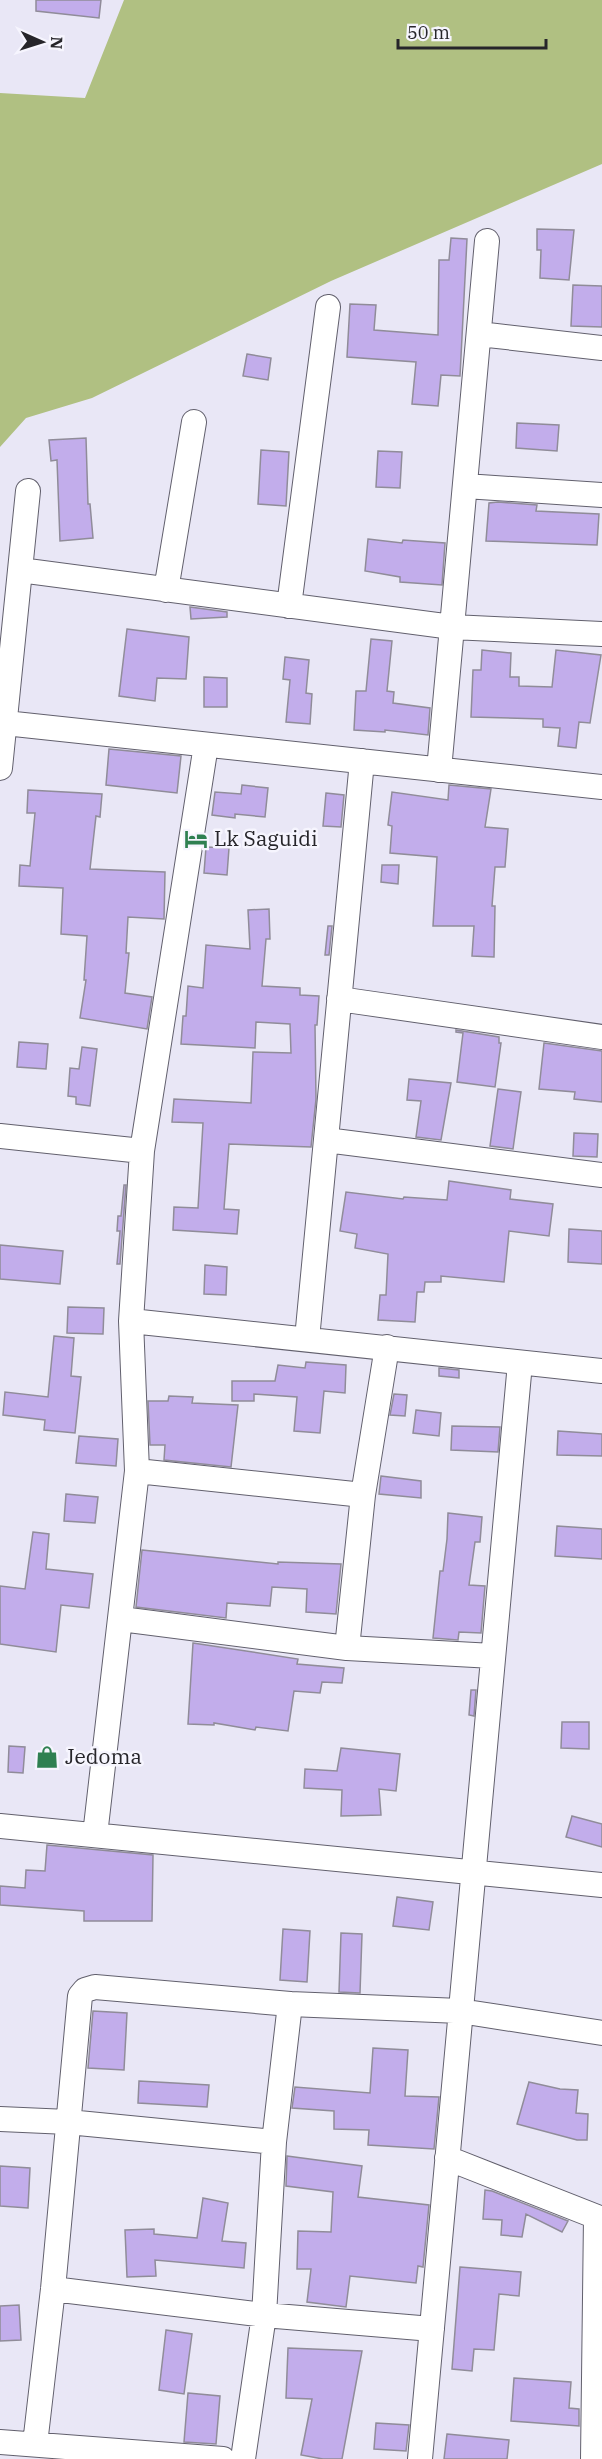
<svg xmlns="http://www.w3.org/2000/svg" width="602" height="2459" font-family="'IBM Plex Serif',serif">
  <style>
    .green { fill: #b0c082 }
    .building { fill: #c2adeb; stroke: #908c99; stroke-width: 1.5 }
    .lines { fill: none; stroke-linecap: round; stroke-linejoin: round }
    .minor-casing { stroke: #62606d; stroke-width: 26 }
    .minor { stroke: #fff; stroke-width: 24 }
    .labels { text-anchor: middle; stroke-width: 5; stroke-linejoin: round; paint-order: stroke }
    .poi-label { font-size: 21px; fill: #26252a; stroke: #f6f5fe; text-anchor: start }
  </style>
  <rect width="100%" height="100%" fill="#e9e7f6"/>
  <!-- green -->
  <path class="green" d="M124,0H602V164L331,281L92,398L26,418L0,447V93L85,98Z"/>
  <!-- building -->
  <path class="building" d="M36,0H101L99,18L36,11Z
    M537,229L574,230L569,280L540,278L541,250H537Z
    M451,238L467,239L460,376L441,375L438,406L412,404L416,362L347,357L350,304L376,305L374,330L438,335L439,260H449Z
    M573,285L602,286V327L571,326Z
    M247,354L271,358L268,380L243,376Z
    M517,423L559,425L557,451L516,448Z
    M86,438L88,504H90L93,538L60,541L57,460L51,461L49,440Z
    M261,450L289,452L286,506L258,504Z
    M378,451L402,452L400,488L376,487Z
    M498,502L537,505L536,511L599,514L597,545L486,541L489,503Z
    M368,539L402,543L403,540L445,543L442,585L400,582V577L365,571Z
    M190,607L227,612V617L191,619Z
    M127,629L189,637L186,679L157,678L155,701L119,696Z
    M371,639L392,641L387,691L394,692L393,703L430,708L428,735L385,730V732L354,730L356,691H366Z
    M482,650L511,653L510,677H519V686L552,687L556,650L601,655L590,723L579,722L576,748L558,746L560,728L543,727V719L471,717L473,670H481Z
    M285,657L309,660L306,693L312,694L310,724L286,722L290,680L283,679Z
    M204,677L227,678V707H204Z
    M109,749L181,756L177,793L106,785Z
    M242,785L268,788L265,817L235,814V818L212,815L215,792L241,794Z
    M449,785L491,789L485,827L508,829L505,867H495L492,906H495L494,957L472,956L474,926H433L437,857L390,853L392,826L388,825L392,792L448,800Z
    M28,790L102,794L100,817L96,816L90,869L165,872L164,919L128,917L126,953H129L125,993L152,997L147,1029L80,1018L86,980H84L87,936L61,934L63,888L19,886L20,865L30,866L35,813H27Z
    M326,793L344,795L341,827L323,826Z
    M206,847L229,848L227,875L204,873Z
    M382,865H399L398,884L381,882Z
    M269,909L270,939H266L262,986L300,988V995L319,996L317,1025H315L316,1099L311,1147L229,1144L224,1209L239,1210L237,1234L173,1230L174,1207L198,1208L203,1123L172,1122L174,1099L251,1103L253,1052L291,1053L290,1024L256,1022L255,1048L181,1044L183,1016H186L188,986L203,988L206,945L250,949L248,910Z
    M328,926H332L329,955H325Z
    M456,1030L499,1037V1043H501L495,1087L457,1082L463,1033L456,1032Z
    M19,1042L48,1044L46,1069L17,1067Z
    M544,1043L602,1051V1102L574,1099L575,1092L539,1089Z
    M82,1047L97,1049L90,1106L76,1104V1097L68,1096L70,1068L79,1069Z
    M409,1079L451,1083L441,1140L416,1137L421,1101L407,1100Z
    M498,1089L521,1092L513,1149L490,1146Z
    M574,1133L598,1134L597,1157L573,1156Z
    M449,1181L511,1190L510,1199L553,1204L549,1236L509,1231L504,1282L441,1276V1282H425L424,1292H417L415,1322L378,1320L380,1295H386L388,1254L355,1248L357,1234L340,1231L346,1192L403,1199L404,1197L447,1200Z
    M124,1185H126L120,1264H117L120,1231H117L118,1216H121Z
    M569,1229L602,1231V1264L568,1262Z
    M0,1245L63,1251L60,1284L0,1279Z
    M205,1265L227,1267L226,1295L204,1294Z
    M68,1307L104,1308L103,1334L67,1333Z
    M54,1336L74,1338L71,1376L81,1377L75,1433L44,1430L45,1420L3,1415L5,1392L48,1397Z
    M306,1362L346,1365L345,1393L324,1391L320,1433L294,1431L297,1397L254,1394V1401H232V1381H275L278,1365L305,1368Z
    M439,1368L459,1370V1378L439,1376Z
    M394,1394L407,1395L405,1416L390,1415Z
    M169,1396L193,1397L192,1403L238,1405L231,1467L164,1460L165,1445H150L148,1401H168Z
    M416,1410L441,1413L439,1436L413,1433Z
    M452,1426L500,1427L498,1452L451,1450Z
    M558,1431L602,1434V1456L557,1455Z
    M79,1436L118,1439L116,1466L76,1463Z
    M381,1476L421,1481V1498L379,1494Z
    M66,1494L98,1497L95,1523L64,1521Z
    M448,1513L482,1517L480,1542H475L469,1585L485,1586L481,1633L459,1632L458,1640L433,1638L440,1571H443L447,1539Z
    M557,1526L602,1529V1559L555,1556Z
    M33,1532L49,1534L46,1569L93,1574L89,1608L61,1605L56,1652L0,1644V1586L25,1589Z
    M142,1550L278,1564V1562L341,1564L336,1614L306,1612L307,1589L272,1587L270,1606L227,1603L226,1618L136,1607Z
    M193,1643L298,1659L297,1664L344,1668L342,1683L322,1682L320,1693L294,1691L288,1731L256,1727L255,1730L214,1723V1725L188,1724Z
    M471,1690H476L474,1716L469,1715Z
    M562,1722H589V1749L561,1748Z
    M9,1746L25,1747L23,1773L8,1772Z
    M341,1748L400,1754L396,1791L379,1789L381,1815L341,1816L342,1790L304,1788L305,1769L337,1771Z
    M572,1816L602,1824V1847L566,1837Z
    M47,1845L153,1855L152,1921H84V1911L0,1905V1886L25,1888L26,1870L45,1871Z
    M397,1897L433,1902L429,1930L393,1926Z
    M283,1929L310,1931L307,1982L280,1980Z
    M341,1933L362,1934L360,1993L339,1992Z
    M93,2011L127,2013L124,2070L88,2068Z
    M373,2048L408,2050L405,2096L439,2097L434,2149L368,2145L369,2130L334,2129V2111L292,2108L295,2087L370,2093Z
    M139,2081L209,2085L207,2107L138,2103Z
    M529,2082L560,2089L578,2090L576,2113L588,2114L587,2140H577L517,2124Z
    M287,2156L362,2166L358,2197L429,2205L423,2267L418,2266L416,2283L350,2276L346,2307L307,2302L311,2269H297L298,2231L331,2232L333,2192L286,2186Z
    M0,2166L30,2168L28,2208L0,2206Z
    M485,2190L492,2191L568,2221L562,2232L526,2214L522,2237L501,2235L502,2220L483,2219Z
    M203,2198L228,2203L222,2241L246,2243L244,2268L155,2260L156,2276L127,2277L125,2230L154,2229V2234L197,2238Z
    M460,2267L521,2272L519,2296L499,2294L494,2350L474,2349L472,2371L452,2369Z
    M19,2305L21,2340L0,2341V2306Z
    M166,2330L192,2334L184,2394L159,2390Z
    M288,2348L362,2351L342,2459H323L301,2455L312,2399L286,2398Z
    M514,2378L571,2382L569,2408L579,2409V2426L511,2421Z
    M188,2393L220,2396L216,2444L184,2442Z
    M376,2423L409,2425L406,2451L374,2449Z
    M447,2434L509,2440L507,2459H444Z"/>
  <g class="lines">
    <!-- minor casing -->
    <g class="minor-casing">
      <path id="minor" d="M479,334L602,348
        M465,486L602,495
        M20,570L452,627L602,634
        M166,590L194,422
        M289,606L328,307
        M5,723L602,787
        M0,768L28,491
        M439,770L487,241
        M339,999L602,1037
        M0,1136L142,1151
        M326,1140L602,1175
        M131,1321L602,1371
        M307,1339L362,761
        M137,1471L363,1495
        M121,1619L347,1648L493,1656
        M347,1648L363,1495L387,1347
        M0,1826L602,1885
        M95,1835L137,1471L131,1321L142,1151L206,745
        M0,2119L68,2122L274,2142
        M447,2158L602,2219
        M53,2289L264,2315L432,2329
        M0,2442L223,2459
        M35,2444L53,2289L80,1996L85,1990L95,1987L290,2004L460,2011L602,2033
        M243,2459L264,2315L274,2142L290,2004
        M420,2459L520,1363
        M593,2459L596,2217"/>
    </g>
    <!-- minor -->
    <use href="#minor" class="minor"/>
  </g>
  <!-- icons -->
  <defs>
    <g id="hotel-bare" transform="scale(1.8)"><path d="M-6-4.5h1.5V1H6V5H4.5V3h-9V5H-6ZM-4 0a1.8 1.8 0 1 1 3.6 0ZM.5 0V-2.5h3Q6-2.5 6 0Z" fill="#2f8051" stroke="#f6f5fe" stroke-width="2.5" paint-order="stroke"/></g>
    <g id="shop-bare" transform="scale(1.8)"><path d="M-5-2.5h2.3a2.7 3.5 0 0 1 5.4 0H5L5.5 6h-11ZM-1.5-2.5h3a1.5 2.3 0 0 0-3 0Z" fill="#2f8051" stroke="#f6f5fe" stroke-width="2.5" paint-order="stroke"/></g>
  </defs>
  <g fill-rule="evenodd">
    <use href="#hotel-bare" x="196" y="839"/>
    <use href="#shop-bare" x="47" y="1757"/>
  </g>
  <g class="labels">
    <!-- poi labels -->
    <g class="poi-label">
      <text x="214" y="846">Lk Saguidi</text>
      <text x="65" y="1764">Jedoma</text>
    </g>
  </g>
  <!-- north arrow -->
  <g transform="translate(42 42) rotate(93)" stroke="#f6f5fe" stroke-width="4.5" paint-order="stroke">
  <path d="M0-4.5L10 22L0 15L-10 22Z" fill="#26252a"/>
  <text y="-9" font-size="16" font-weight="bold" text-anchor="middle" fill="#26252a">N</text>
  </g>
  <!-- scale -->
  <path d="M398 39v9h148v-9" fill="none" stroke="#26252a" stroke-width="3"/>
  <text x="407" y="39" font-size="18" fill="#26252a" stroke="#f6f5fe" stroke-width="4.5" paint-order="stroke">50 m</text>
</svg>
